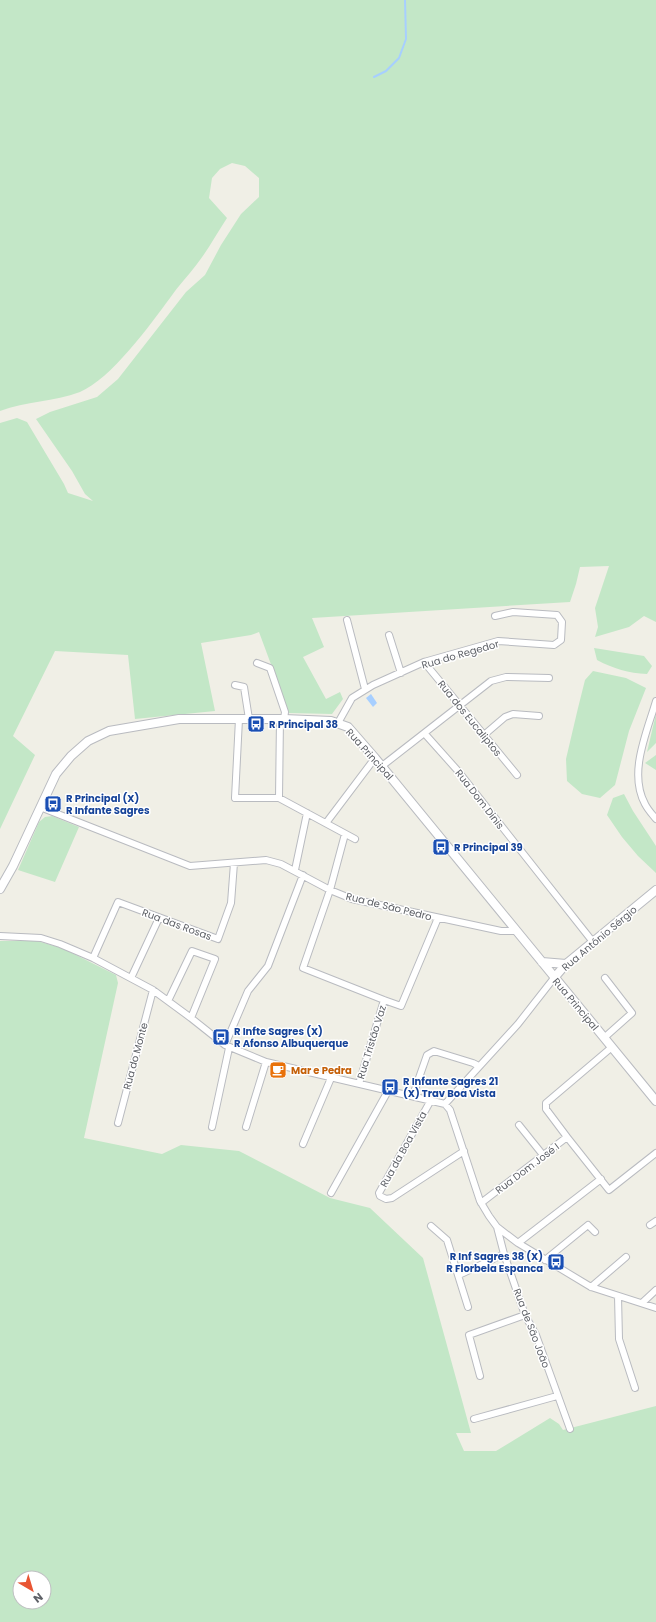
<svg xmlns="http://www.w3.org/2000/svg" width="656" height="1622" font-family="Poppins,sans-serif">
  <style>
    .green { fill: #c3e7c7; fill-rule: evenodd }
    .water { fill: #a7cfff }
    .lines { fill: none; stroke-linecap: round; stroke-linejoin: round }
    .stream { stroke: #a7cfff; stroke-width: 2 }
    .minor-casing { stroke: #b9bbc0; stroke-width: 8 }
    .tertiary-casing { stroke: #b9bbc0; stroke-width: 10 }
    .minor { stroke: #fff; stroke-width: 6 }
    .tertiary { stroke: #fff; stroke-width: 8 }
    .labels { text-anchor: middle; stroke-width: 3; stroke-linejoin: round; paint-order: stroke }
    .street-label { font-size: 10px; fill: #5e6167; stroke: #fff }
    .transit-label { font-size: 10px; font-weight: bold; fill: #164399; stroke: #fff; text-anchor: start }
    .food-label { font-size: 10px; font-weight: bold; fill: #c56008; stroke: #fff; text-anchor: start }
  </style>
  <rect width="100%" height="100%" fill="#f0efe6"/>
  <!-- green -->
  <path class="green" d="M0,0H656V622L644,616L629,627L595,637L598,627L595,608L609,566L580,567L576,584L570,602L312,618L324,647L303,657L326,699L340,692L343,699L332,714L289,713L259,632L251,635L201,643L215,711L135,719L128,655L55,651L13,736L35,755L0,829V423L17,418L27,422L64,484L68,493L93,501L85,494L72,471L36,419L50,412L97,397L118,379L186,292L205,275L221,245L241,214L259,197V178L245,166L232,163L220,169L212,178L209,198L227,218C217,233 208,250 197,264C188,276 178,286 170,298C150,325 111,379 80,392C54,402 26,401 0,411Z
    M594,648L644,656L652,666L647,674C628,673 614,669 597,660Z
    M593,671L626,678L646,688L629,731L615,785L600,798L582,794L567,781L566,759L578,708L585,680Z
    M656,714V743L647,752Z
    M656,755V770L645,763Z
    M624,794L633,811L656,846V873L638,856L622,837L607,815L613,798Z
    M52,816L79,827L55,882L18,870L39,822L45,817Z
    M0,941H37L62,948L116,975L118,983L84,1138L162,1154L181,1145L239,1151L330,1198L370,1208L423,1258L471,1433H456L464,1451H496L550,1418L559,1424L563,1430L656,1406V1622H0ZM20,1578H44V1602H20Z"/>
  <!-- water -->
  <path class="water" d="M371,694L377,703L373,707L366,698Z"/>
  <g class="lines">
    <!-- stream -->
    <path class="stream" d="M374,77L386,71L399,58L406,39L405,0"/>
    <!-- minor casing -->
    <g class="minor-casing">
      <path id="minor" d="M347,620L365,689
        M389,635L401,673
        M424,662L517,775
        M257,663L270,668L285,712L284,719
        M235,685L244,687L249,719
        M656,701C647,732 628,773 645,804C648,810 652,814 656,819
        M239,719L235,798H279L355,839
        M338,723L352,698L373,685L424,662L498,641L554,645L561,640L562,622L557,615L513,612L495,616
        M425,734L458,771L593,942
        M484,735L505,717L513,714L539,716
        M382,766L491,681L506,677L549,678
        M279,798L280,719
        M40,807L190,866L266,860L281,864L330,890L352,899L501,931H516
        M326,823L375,758
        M345,834L330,890L303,968L384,1000L401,1006L438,918
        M295,870L307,813
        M0,936L41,938L60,944L93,958L153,990L191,1018L225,1045L266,1062L445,1104L450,1110L480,1201L489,1216L497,1227L518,1243L591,1287L656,1308
        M93,958L118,902L218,939L231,903L234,863
        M131,978L159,918
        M605,978L632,1013L605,1037
        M168,1001L192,951L215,959L191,1018
        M225,1045L248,991L268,966L303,875
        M359,1084L384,1000
        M413,1095L427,1055L434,1051L473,1063L479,1066
        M431,1100L379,1193L380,1196L386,1199L392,1198L464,1151
        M445,1104L518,1024L554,978
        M118,1123L153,990
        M519,1125L543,1155
        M212,1127L229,1048
        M246,1127L266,1062
        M567,1137L546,1109V1103L612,1047
        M303,1144L331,1078
        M331,1193L388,1091
        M481,1203L567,1137L609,1190L656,1153
        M650,1225L656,1221
        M431,1226L447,1240L468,1307
        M497,1227L504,1254L525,1315L536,1335L570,1429
        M518,1243L601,1179
        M545,1260L588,1225L595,1232
        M459,1275L504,1254
        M591,1287L626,1257
        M618,1296L619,1339L635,1388
        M642,1303L656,1290
        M480,1376L469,1335L525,1315
        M474,1419L557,1396"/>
    </g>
    <!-- tertiary casing -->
    <g class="tertiary-casing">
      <path id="tertiary" d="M0,889L13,866L56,774L71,756L88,741L109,731L179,719H284L331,721L348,727L375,758L656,1101
        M542,962L566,964
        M554,978L566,964L656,890"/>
    </g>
    <!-- minor -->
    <use href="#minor" class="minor"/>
    <!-- tertiary -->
    <use href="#tertiary" class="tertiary"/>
  </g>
  <!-- icons -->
  <defs>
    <g id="bus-square" transform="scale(0.9)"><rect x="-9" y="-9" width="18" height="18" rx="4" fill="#1a4fb4" stroke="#fff"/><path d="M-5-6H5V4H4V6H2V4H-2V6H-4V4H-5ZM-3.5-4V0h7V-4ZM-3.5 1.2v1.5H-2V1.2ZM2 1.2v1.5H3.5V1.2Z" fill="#fff"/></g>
    <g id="cafe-square" transform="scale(0.9)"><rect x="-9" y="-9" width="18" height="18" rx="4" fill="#e8710a" stroke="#fff"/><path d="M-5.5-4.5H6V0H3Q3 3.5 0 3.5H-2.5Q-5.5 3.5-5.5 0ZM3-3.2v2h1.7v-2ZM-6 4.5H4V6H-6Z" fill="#fff"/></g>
  </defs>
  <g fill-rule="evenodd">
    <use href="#bus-square" x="256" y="724"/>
    <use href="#bus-square" x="53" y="804"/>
    <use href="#bus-square" x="441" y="847"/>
    <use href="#bus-square" x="221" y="1037"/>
    <use href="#cafe-square" x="278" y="1070"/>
    <use href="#bus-square" x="390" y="1087"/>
    <use href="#bus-square" x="556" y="1262"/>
  </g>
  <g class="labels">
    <!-- street labels -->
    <g class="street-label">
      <text transform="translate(460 654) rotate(-16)" y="4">Rua do Regedor</text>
      <text transform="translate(470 718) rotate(51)" y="4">Rua dos Eucaliptos</text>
      <text transform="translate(370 754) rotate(48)" y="4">Rua Principal</text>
      <text transform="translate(480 799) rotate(52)" y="4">Rua Dom Dinis</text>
      <text transform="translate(389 906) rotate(14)" y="4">Rua de São Pedro</text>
      <text transform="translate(177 924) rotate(20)" y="4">Rua das Rosas</text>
      <text transform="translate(599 938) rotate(-40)" y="4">Rua António Sérgio</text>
      <text transform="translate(576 1004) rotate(50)" y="4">Rua Principal</text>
      <text transform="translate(371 1042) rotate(-73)" y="4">Rua Tristão Vaz</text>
      <text transform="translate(135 1056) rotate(-75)" y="4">Rua do Monte</text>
      <text transform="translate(403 1149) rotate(-61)" y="4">Rua da Boa Vista</text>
      <text transform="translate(527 1168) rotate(-37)" y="4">Rua Dom José I</text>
      <text transform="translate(532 1328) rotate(69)" y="4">Rua de São João</text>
    </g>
    <!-- transit labels -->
    <g class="transit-label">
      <text x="269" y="728">R Principal 38</text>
      <text x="66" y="802">R Principal (X)<tspan x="66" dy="12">R Infante Sagres</tspan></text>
      <text x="454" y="851">R Principal 39</text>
      <text x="234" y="1035">R Infte Sagres (X)<tspan x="234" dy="12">R Afonso Albuquerque</tspan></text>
      <text x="403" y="1085">R Infante Sagres 21<tspan x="403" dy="12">(X) Trav Boa Vista</tspan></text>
      <text x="543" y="1260" text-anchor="end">R Inf Sagres 38 (X)<tspan x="543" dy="12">R Florbela Espanca</tspan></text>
    </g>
    <!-- food labels -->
    <g class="food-label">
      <text x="291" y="1074">Mar e Pedra</text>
    </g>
  </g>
  <!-- north arrow -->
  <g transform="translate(32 1590) rotate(142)"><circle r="19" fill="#ffffff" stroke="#bfc0c2"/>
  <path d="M0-3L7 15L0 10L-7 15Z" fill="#e95533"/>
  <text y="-6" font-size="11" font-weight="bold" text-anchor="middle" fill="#5e6167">N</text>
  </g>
</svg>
